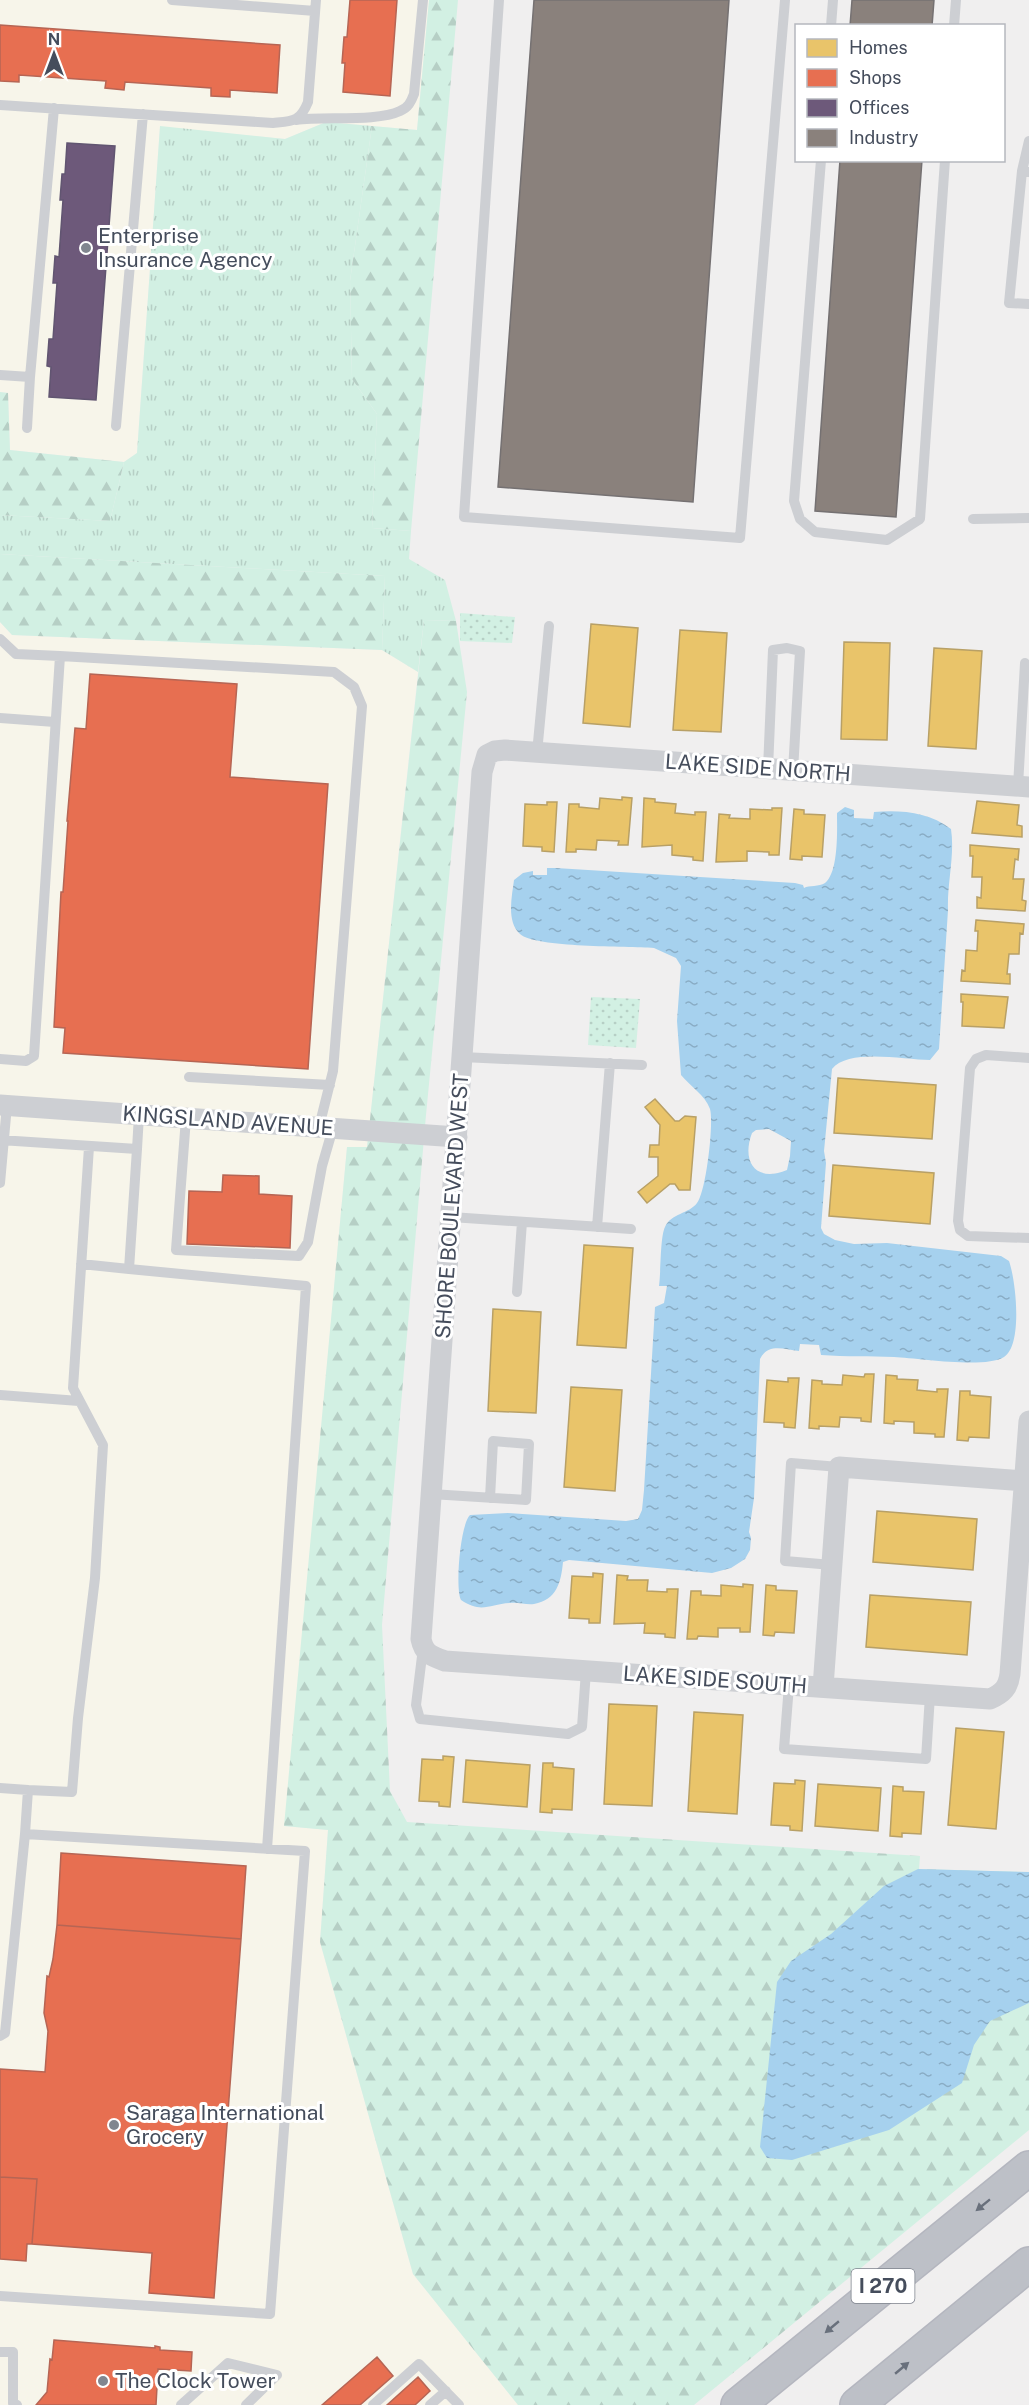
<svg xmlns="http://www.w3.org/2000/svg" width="1029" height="2405" font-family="'Public Sans',sans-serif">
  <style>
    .commercial { fill: #f7f5ea }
    .grass { fill: url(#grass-tufts) }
    .forest { fill: url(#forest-firs) }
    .park { fill: url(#park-dots) }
    .water { fill: url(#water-ripples); fill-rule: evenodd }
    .homes { fill: #e9c46a; stroke: #b8a066; stroke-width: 1.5 }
    .shops { fill: #e76f51; stroke: #b66554; stroke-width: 1.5 }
    .offices { fill: #6d597a; stroke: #615571; stroke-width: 1.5 }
    .industry { fill: #8a817c; stroke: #757172; stroke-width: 1.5 }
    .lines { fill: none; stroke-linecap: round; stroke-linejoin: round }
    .highway-casing { stroke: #b4b6bf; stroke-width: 36 }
    .lane { stroke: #cdcfd3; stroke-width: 10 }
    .street { stroke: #cdcfd3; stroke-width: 21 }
    .highway { stroke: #bdc0c7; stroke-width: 33 }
    .oneway { fill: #69707c }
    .poi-dot { fill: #81868f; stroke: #fff; stroke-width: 2 }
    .labels { text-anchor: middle; stroke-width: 6; stroke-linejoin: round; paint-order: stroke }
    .shield { fill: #fff; stroke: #7d828d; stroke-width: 1.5 }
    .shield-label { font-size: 20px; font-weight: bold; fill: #454d5c }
    .poi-label { font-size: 21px; fill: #454d5c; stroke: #fff; text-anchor: start }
    .street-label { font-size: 21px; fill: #454d5c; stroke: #fff }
  </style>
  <defs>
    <pattern id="grass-tufts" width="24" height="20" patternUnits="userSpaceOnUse" patternTransform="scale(1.5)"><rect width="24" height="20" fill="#d2f0e3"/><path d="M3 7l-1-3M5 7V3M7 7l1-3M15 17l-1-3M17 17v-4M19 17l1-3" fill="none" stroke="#b6cfc5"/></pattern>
    <pattern id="forest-firs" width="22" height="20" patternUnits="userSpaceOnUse" patternTransform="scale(1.5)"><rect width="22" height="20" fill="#d2f0e3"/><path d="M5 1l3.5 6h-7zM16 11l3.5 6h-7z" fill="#b6cfc5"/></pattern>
    <pattern id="park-dots" width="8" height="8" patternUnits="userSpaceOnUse" patternTransform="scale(1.5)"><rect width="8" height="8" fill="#d2f0e3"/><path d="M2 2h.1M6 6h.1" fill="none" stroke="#b6cfc5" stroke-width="1.8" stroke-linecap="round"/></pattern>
    <pattern id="water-ripples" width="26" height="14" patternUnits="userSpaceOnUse" patternTransform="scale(1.5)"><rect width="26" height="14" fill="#a6d1ee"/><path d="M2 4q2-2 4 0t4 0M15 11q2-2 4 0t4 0" fill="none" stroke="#89acc4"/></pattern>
  </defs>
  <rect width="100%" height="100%" fill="#f0efef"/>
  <!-- commercial -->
  <path class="commercial" d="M0,0H429L417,130L326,122L285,139L160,127L137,453L124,462L10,450L8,393L0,392Z
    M0,622L12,635L382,650L418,672L367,1148L347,1147L285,1826L328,1830L320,1942L413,2274L518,2405H0Z"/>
  <!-- grass -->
  <path class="grass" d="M326,122L372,126L350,281L352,379L377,414L372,528L411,531L409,559L445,580L456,621L424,620L418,672L382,650L385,576L0,554V515L110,521L124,462L137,453L160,126L285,139Z"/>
  <!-- forest -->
  <path class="forest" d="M429,0H458L411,531L372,528L377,414L352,379L350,281L372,126L417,130Z
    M0,392L8,393L10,450L124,462L110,521L0,515Z
    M0,554L385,576L382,650L12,635L0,622Z
    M424,620L456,621L467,692L426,1115L382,1625L390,1791L407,1822L920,1856L919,1869L1029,1872V2130L694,2405H518L413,2274L320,1942L328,1830L284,1826L347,1147H367Z"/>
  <!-- park -->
  <path class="park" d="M460,613L515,617L512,643L460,641Z
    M591,997L640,999L636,1048L588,1045Z"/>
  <!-- water -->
  <path class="water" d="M845,807L854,810V818L873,819L874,812C902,810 928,812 951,829C955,855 947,883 948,910L939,1049L930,1060C904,1060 849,1048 832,1069L824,1151L826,1163L821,1228L824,1234L835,1240L854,1244L887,1243L1001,1256L1009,1261C1016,1281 1023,1345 1004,1357C985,1369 918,1358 894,1357C870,1356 846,1357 821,1355L819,1345L800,1344L799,1351C783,1349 768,1343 760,1359L754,1498L749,1532L751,1538L750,1550L745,1559L731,1568L712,1573L569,1560L563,1562C561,1582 557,1600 534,1604C526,1605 518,1602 510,1603C489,1604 482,1614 461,1600C455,1589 460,1525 470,1515L508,1513L626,1521L638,1519L642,1510L644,1490L655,1307L664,1303L667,1286H659C661,1272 660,1237 665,1227C671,1213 689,1214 697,1203C706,1192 714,1123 710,1109C705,1095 690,1086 681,1075L677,1021L681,966L676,958L654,948C628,946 535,948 520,934C506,921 512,896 514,880L523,873L533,871V875H547V868H556L795,883L803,885L804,888C809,885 819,887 825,883C839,872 837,829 837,813ZM769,1129L791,1141L790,1156L787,1170C756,1183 741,1162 752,1133L756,1130Z
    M918,1869L1029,1872V2003L990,2021L974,2045L962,2083L889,2130L792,2160L767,2158L760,2147L777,1982L791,1961L831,1934L884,1886Z"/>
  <!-- homes -->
  <path class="homes" d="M591,624L638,628L630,727L583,723Z
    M680,630L727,633L721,732L673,730Z
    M844,642L890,643L887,740L841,739Z
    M934,648L982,651L976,749L928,746Z
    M622,797L632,798L628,845H618L619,841L597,840L596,850L576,849V852H566L569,804H579V807L599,809L600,798L622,800Z
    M644,798L655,799V802L676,804L675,813L695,815V812H706L703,861L693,860V857L672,855V845L642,847Z
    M977,801L1019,805L1017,825L1022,826V837L972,833Z
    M547,802H557L554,852L542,851V847L523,846L525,804L547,805Z
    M772,808H782L779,855H769V852L747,851V861L716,862L719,814L730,815L729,818L750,819V809L772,810Z
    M794,809L804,810V814L825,815L822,857L802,856V860L790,859Z
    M970,845L1019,849L1018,860L1015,859L1013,879H1024L1022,900L1026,901L1025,911L977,908V897L981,898L982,877H972L973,856H970Z
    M976,920L1024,924L1023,934L1020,933L1019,954H1009L1007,974H1010V984L961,981L962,970L965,971L966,950L977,951L978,931H975Z
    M961,994L1008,997L1004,1028L962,1026L963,1002H961Z
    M838,1078L936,1085L932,1139L834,1133Z
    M655,1099L675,1121H679L685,1116L696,1117L690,1190H679L675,1184H670L647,1203L638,1192L658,1176V1157H649L650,1145H659L660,1125L645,1107Z
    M833,1165L934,1173L930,1224L829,1216Z
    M584,1245L633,1248L626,1348L577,1345Z
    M493,1309L541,1312L536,1413L488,1411Z
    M865,1374H874L871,1422L861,1421V1418L840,1417L839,1427L819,1426V1429L809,1428L812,1380L822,1381V1384L842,1385L843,1375L864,1377Z
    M886,1375L897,1376V1379L918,1380L917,1390L937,1392V1389H948L944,1437H935V1434L914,1433V1422L894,1421V1424L884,1423Z
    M788,1378H799L795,1428L784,1427V1423L764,1422L767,1380L788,1382Z
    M571,1387L622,1390L615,1491L564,1487Z
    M960,1391H970V1395L991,1397L989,1438L969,1437L968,1441L957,1440Z
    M877,1511L977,1519L973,1570L873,1562Z
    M593,1573L603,1574L600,1623H589V1619L569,1618L572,1576L593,1577Z
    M617,1575L628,1576L627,1580H648L647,1591L667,1592V1589H678L675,1638L665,1637V1634L644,1633L645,1623L614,1624Z
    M743,1584L753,1585L750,1632H740V1628H718V1637L698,1636L697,1639H687L691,1591H701V1595L721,1596V1585L743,1587Z
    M766,1585L776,1586V1590L797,1591L794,1633L775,1632L774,1636L763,1635Z
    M870,1595L971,1602L967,1655L866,1647Z
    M609,1704L657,1706L652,1806L604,1804Z
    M694,1712L743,1715L737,1814L688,1811Z
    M956,1728L1004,1732L996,1829L948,1825Z
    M443,1756L454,1757L450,1807L439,1806V1802L419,1801L422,1759L443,1760Z
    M466,1760L530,1765L527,1807L463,1802Z
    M543,1763H553V1767L574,1769L572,1810L552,1809V1813L540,1812Z
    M795,1780L805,1781L802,1831L790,1830V1826L771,1825L774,1783L795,1784Z
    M818,1784L881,1788L878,1831L815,1826Z
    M893,1786L903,1787V1791L924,1792L921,1834L902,1833V1837L890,1836Z"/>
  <!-- shops -->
  <path class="shops" d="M350,0H397L390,96L343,92L345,63H342L344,37H347Z
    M0,25L280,45L277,93L230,90V97L211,96V88L125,82L124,90L105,88L106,81L19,75V82L0,81Z
    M90,674L237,684L230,777L328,784L308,1069L63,1053L65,1028L54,1027L61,892H63L68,821H67L75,728L86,729Z
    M223,1175L259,1176V1194L292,1196L290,1248L187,1244L189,1191L222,1192Z
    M61,1853L246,1866L241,1939L57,1925Z
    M57,1925L241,1939L214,2298L149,2293L152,2253L32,2244L37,2179L0,2177V2069L45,2072L48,2031L44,2013L47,1976L49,1977L53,1959Z
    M0,2177L37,2179L32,2244H27L26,2261L0,2259Z
    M54,2340L155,2348V2346L160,2347V2350L192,2352L191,2371L158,2369L156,2405H36L47,2392L50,2359L52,2360Z
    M377,2357L393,2376L360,2405H322Z
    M418,2377L430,2391L415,2405H387Z"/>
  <!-- offices -->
  <path class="offices" d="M67,143L115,146L96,400L49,397L51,367L47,366L49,339H53L57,283H53L55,256L59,257L63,200H60L62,174H65Z"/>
  <!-- industry -->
  <path class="industry" d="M534,0H729L693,502L498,487Z
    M852,0H934L932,26H850Z
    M840,160H922L896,517L815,511Z"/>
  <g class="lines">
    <!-- highway casing -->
    <g class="highway-casing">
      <path id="highway" d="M738,2405L1029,2168
        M857,2405L1029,2264"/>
    </g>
    <!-- lane -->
    <path class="lane" d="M172,0L315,11
      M499,0L464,517L740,538L785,0
      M831,26L833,0
      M954,26L956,0
      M0,105L273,123C293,121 300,122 308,102L316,0
      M296,120C324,116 377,122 400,111C408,108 411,102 414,94L423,0
      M1029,141L1022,171L1029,172
      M821,160L794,501L800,519L815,532L887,540L920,519L945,160
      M1022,171L1009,303L1029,304
      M0,375L30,377L54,108
      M116,426L143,114
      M27,428L30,377
      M973,519L1029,518
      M0,639L16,654L60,656L34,1056L26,1061L0,1059
      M60,656L334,672L354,687L362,706L333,1071L319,1127
      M0,718L55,722
      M537,753L549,626
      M768,769L773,650L787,648L800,651L793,771
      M1018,786L1025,663
      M462,1057L642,1065
      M1029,1058L986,1055L976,1059L970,1068L958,1221L960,1230L968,1236L1029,1238
      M189,1077L330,1085
      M186,1118L176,1250L299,1256L308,1242L322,1166L333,1128
      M0,1140L137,1149L139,1115
      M137,1149L129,1269L306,1286L267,1849
      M0,1183L7,1105
      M451,1217L631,1229
      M597,1227L610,1063
      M81,1264L129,1269
      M517,1292L522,1222
      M0,1395L79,1401
      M431,1494L526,1500L529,1444L493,1441L490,1498
      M832,1565L785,1561L791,1463L839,1467
      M423,1648L416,1705L420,1719L568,1734L582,1727L586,1671
      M789,1685L784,1749L926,1759L930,1695
      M0,1788L28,1790L25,1834L305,1851L270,2314L0,2296
      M28,1790L72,1792L78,1718L95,1578L103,1445L73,1388L89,1147
      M0,2036L5,2033L25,1834
      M0,2352H13V2403L17,2405
      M181,2405L228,2363L277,2375L246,2405
      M373,2405L419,2364L459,2405
      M430,2405L446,2391"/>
    <!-- street -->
    <path class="street" d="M0,1105L457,1137
      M1029,1421L1010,1674C1008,1688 1003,1693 990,1699L445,1661C431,1656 424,1654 421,1639L482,772L487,755L495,751L505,750L1029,787
      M823,1687L839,1467L1024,1481"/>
    <!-- highway -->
    <use href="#highway" class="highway"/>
  </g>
  <!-- one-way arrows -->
  <defs><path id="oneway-solid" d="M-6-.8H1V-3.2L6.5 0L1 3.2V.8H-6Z" transform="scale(1.5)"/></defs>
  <g class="oneway">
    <use href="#oneway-solid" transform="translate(983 2205) rotate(141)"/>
    <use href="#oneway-solid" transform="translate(832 2327) rotate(140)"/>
    <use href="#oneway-solid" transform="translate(902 2368) rotate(-40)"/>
  </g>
  <!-- markers -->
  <g class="poi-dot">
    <circle cx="86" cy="248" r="6"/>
    <circle cx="114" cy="2125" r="6"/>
    <circle cx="103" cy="2381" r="6"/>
  </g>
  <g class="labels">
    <!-- shield labels -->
    <rect class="shield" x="851.5" y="2269" width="63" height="34" rx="4.5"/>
    <g class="shield-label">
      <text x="883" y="2293">I 270</text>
    </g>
    <!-- poi labels -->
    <g class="poi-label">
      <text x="98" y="243">Enterprise<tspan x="98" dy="24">Insurance Agency</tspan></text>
      <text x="126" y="2120">Saraga International<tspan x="126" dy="24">Grocery</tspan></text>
      <text x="115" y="2388">The Clock Tower</text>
    </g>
    <!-- street labels -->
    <g class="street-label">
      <text transform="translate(758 768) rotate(4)" y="7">LAKE SIDE NORTH</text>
      <text transform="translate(228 1121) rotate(4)" y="7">KINGSLAND AVENUE</text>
      <text transform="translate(452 1206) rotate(-86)" y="7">SHORE BOULEVARD WEST</text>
      <text transform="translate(715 1680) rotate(4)" y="7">LAKE SIDE SOUTH</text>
    </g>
  </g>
  <!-- legend -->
  <rect x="795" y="24" width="210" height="138" fill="#ffffff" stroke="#b5b8be" stroke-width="1.5"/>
  <rect x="807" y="39" width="30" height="18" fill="#e9c46a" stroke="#b5b8be" stroke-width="1.5"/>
  <text x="849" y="54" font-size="18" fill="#454d5c">Homes</text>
  <rect x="807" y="69" width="30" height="18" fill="#e76f51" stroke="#b5b8be" stroke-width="1.5"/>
  <text x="849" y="84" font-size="18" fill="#454d5c">Shops</text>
  <rect x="807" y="99" width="30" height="18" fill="#6d597a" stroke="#b5b8be" stroke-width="1.5"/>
  <text x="849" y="114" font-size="18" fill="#454d5c">Offices</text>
  <rect x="807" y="129" width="30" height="18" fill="#8a817c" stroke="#b5b8be" stroke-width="1.5"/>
  <text x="849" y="144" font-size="18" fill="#454d5c">Industry</text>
  <!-- north arrow -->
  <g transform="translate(54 54)" stroke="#ffffff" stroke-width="4.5" paint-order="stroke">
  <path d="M0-4.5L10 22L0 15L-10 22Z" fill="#454d5c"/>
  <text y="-9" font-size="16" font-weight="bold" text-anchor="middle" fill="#454d5c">N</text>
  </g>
</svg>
